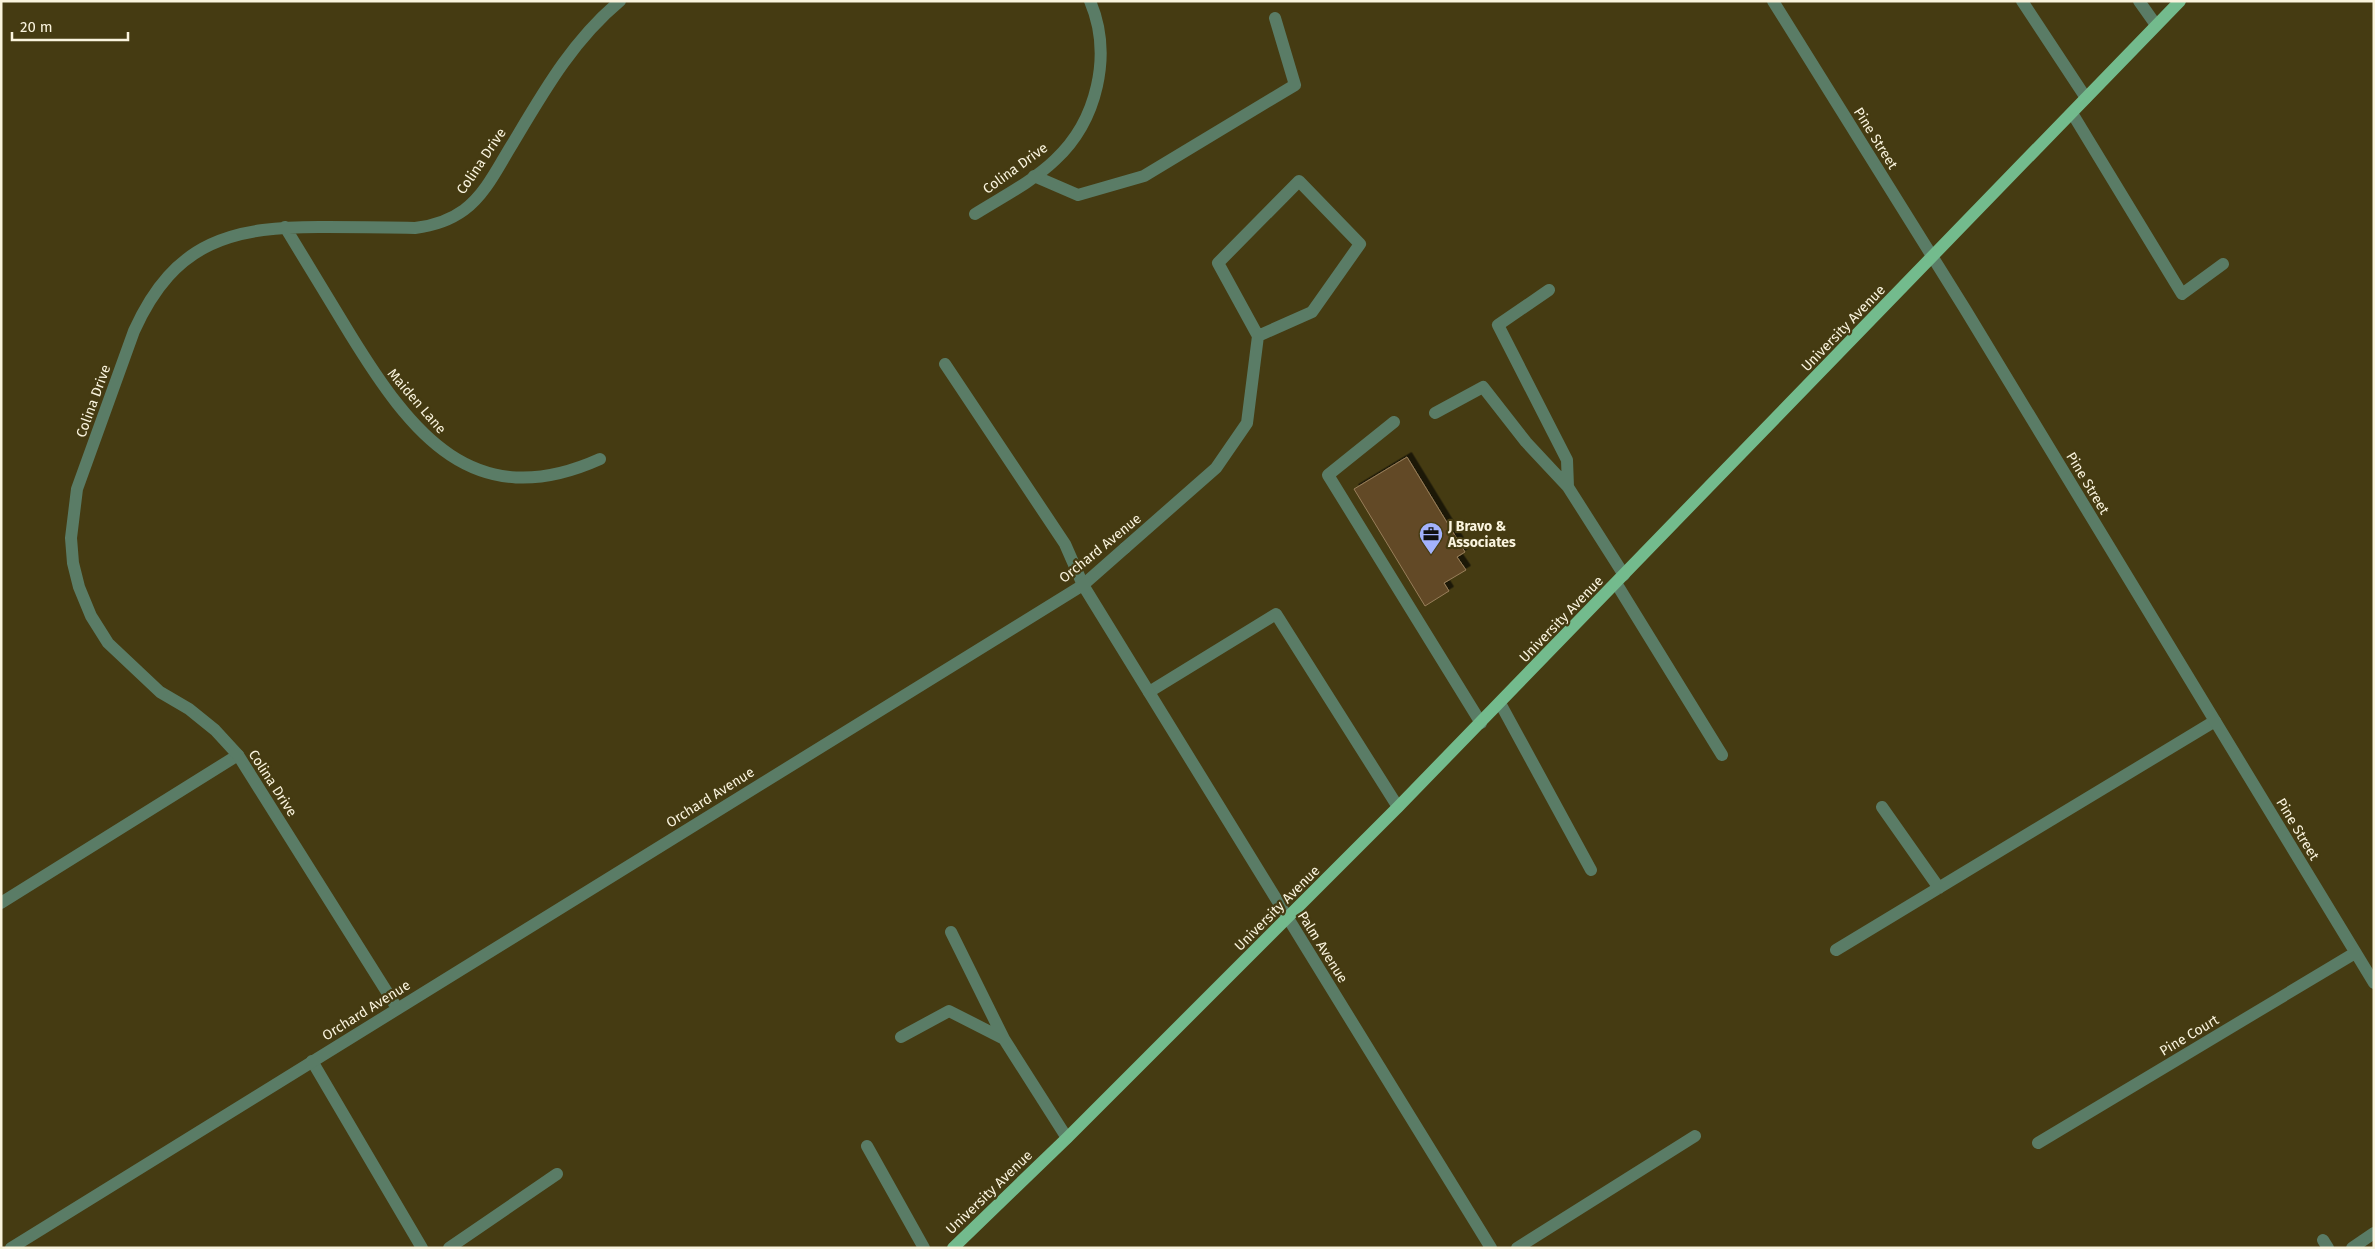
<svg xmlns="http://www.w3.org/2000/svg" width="2375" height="1249" font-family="'Fira Sans',sans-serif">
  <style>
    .building { fill: #624a27; stroke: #987e5a; filter: url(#shadow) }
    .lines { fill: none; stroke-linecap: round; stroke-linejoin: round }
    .service { stroke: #5a7c66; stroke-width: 12 }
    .minor { stroke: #5a7c66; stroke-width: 12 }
    .primary { stroke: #73bb8d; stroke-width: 12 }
    .labels { text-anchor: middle; stroke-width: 4.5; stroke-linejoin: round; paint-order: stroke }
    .street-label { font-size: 14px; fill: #faf4de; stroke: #453b12 }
    .poi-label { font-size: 14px; font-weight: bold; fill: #faf4de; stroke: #453b12; text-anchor: start }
  </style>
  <defs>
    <filter id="shadow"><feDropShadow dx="4.5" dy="-4.5" stdDeviation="0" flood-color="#0009"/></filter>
  </defs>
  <rect width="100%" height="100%" fill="#453b12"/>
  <!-- building -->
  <path class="building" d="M1407,457L1465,552L1457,557L1466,570L1444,583L1449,591L1425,606L1354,489Z"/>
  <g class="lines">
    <!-- service -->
    <path class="service" d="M2022,1L2086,98
      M2139,1L2156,25
      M2072,113L2182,294L2223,264
      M1034,176L1078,195L1144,176L1295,85L1275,18
      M1549,290L1498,325L1567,460L1568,487
      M945,364L1065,544L1083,585
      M1435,413L1483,387L1526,442L1568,487L1624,575
      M1394,422L1328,475L1481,723
      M1125,548L1216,468L1247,423L1258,336L1218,263L1299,181L1360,244L1312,312L1258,336
      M1616,583L1722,755
      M1149,692L1276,614L1398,807
      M1500,703L1591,870
      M1882,807L1939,888
      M1,903L238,755
      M951,932L1004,1039
      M1836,950L2215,721
      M901,1037L949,1011L1004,1039L1067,1138
      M312,1061L422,1248
      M867,1146L924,1248
      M2323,1240L2328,1248
      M449,1248L557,1174
      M1517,1248L1695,1136
      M2352,1248L2374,1233"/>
    <!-- minor -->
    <path class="minor" d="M1773,1L1965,309L2374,983
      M975,214C1002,197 1032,182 1055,160C1097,121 1113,55 1090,1
      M285,227C307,263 328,298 350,334C411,433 473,516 600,459
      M1083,585L1491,1248
      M397,1008L238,755L215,730L189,709L160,692L108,643L91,616L79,587L73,563L71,538L77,489L134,331C175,240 233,226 327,227C356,227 385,227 415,228C432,226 449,221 464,210C486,194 499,165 513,143C544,91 573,40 620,1
      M2038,1143L2355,953
      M11,1248L1083,585L1125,548"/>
    <!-- primary -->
    <path class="primary" d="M953,1248L1067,1138L1398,807L2180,1"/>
  </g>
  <!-- icons -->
  <defs>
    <g id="office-pin" transform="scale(1.25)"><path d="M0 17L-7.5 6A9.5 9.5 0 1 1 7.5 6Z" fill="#a3b2fc" stroke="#453b12"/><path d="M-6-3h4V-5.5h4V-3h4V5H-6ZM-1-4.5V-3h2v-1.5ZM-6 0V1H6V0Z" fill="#111"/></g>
  </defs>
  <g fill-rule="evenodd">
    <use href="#office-pin" x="1431" y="534"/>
  </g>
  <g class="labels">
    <!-- street labels -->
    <g class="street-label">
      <text transform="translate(1876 138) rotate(58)" y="5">Pine Street</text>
      <text transform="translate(481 161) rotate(-56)" y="5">Colina Drive</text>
      <text transform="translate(1015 168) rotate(-36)" y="5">Colina Drive</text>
      <text transform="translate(1843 328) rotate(-46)" y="5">University Avenue</text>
      <text transform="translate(93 401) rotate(-70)" y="5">Colina Drive</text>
      <text transform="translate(417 401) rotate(49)" y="5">Maiden Lane</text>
      <text transform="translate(2088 483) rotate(59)" y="5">Pine Street</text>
      <text transform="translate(1100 548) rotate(-39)" y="5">Orchard Avenue</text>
      <text transform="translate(1561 619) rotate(-46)" y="5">University Avenue</text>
      <text transform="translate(273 783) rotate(57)" y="5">Colina Drive</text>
      <text transform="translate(710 797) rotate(-32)" y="5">Orchard Avenue</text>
      <text transform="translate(2298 829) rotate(59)" y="5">Pine Street</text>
      <text transform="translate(1277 908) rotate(-45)" y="5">University Avenue</text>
      <text transform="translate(1323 947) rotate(58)" y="5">Palm Avenue</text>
      <text transform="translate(366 1010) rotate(-32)" y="5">Orchard Avenue</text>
      <text transform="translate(2189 1035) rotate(-31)" y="5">Pine Court</text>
      <text transform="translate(989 1192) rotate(-44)" y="5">University Avenue</text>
    </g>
    <!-- poi labels -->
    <g class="poi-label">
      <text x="1448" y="531">J Bravo &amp;<tspan x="1448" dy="16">Associates</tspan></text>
    </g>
  </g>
  <!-- border -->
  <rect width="2375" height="1249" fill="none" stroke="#faf4de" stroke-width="5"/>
  <!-- scale -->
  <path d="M12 32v8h116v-8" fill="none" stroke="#faf4de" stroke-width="2.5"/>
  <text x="20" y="32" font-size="15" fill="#faf4de" stroke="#453b12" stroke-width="4" paint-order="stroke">20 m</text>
</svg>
